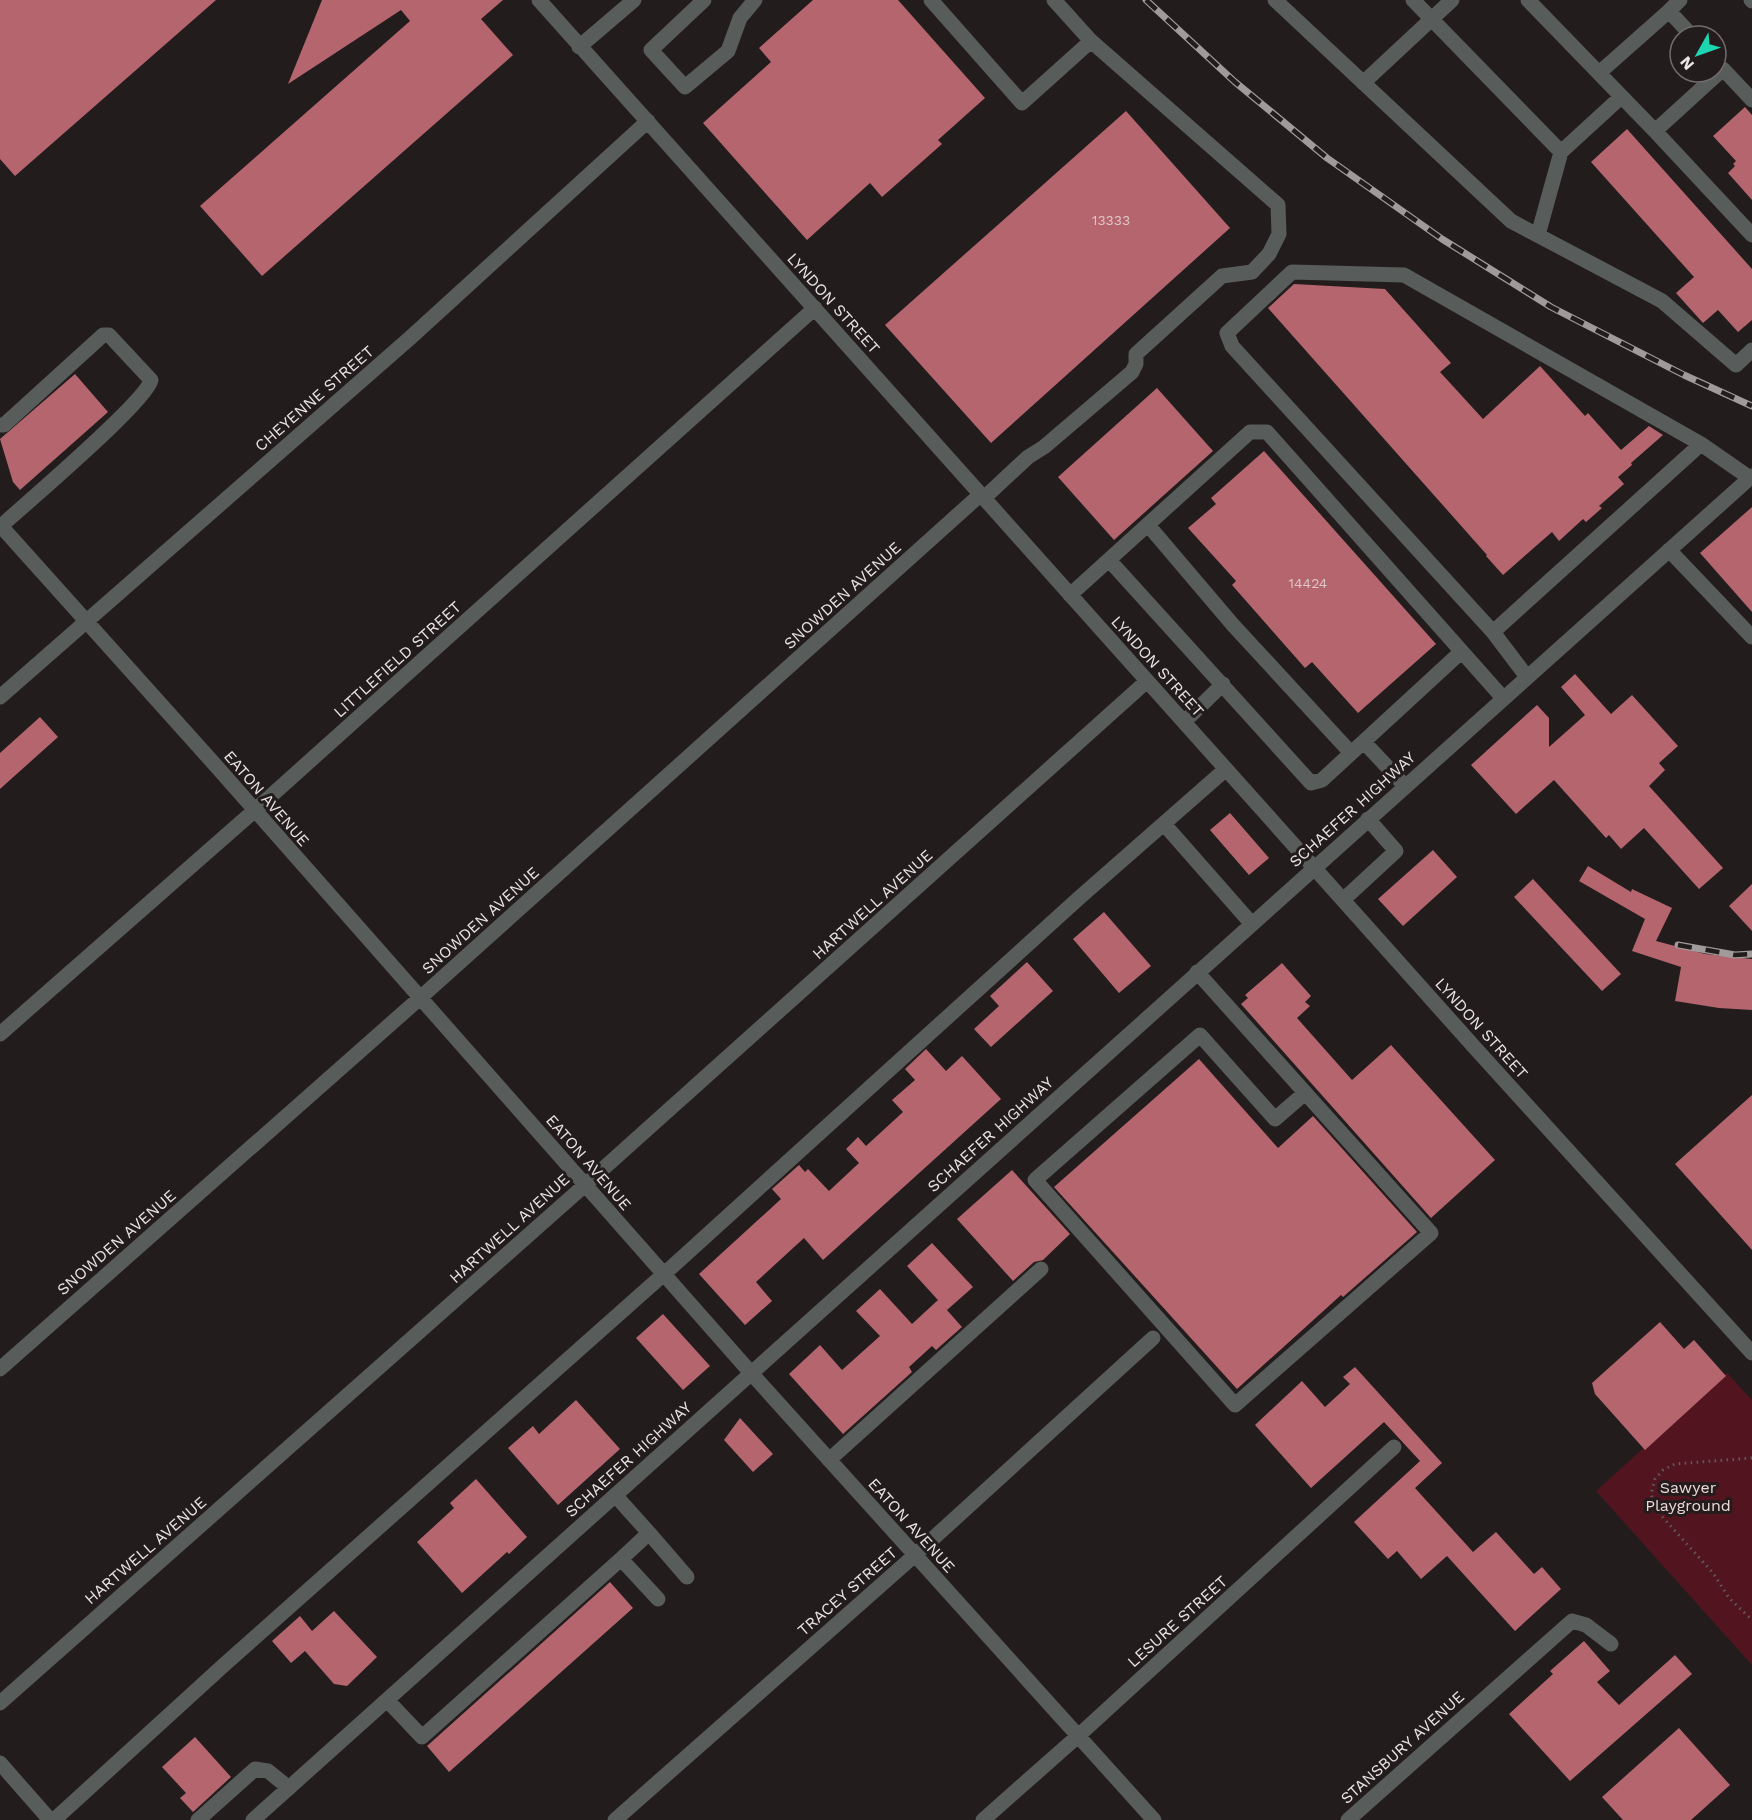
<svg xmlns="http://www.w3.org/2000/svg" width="1752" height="1820" font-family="'Work Sans',sans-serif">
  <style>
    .green { fill: #521520 }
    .building { fill: #b5656d }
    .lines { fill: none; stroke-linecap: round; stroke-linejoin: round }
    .path { stroke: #605a5b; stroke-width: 3; stroke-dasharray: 1.5 4.5; stroke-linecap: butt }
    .minor { stroke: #585c5a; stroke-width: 15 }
    .rail-casing { stroke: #a09a9b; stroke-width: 7 }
    .rail { stroke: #231c1d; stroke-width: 4.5; stroke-dasharray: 14; stroke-linecap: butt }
    .labels { text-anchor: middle; stroke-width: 6; stroke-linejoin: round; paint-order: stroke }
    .number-label { font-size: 14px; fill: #ddc5c8 }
    .street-label { font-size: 16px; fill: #eae5e6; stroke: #231c1d }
    .park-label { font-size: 16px; fill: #efd7d9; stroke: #231c1d }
  </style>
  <rect width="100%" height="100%" fill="#231c1d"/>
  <!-- green -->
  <path class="green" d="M1727,1373L1752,1400V1665L1596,1491Z"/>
  <!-- building -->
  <path class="building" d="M0,0H216L15,176L0,159Z
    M322,0H503L481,19L513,55L262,276L200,206L410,21L401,10L288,84Z
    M813,0H898L985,98L938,140L942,144L882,197L870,183L807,240L703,123L771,62L759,48Z
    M1745,107L1752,115V200L1728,173L1735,166L1733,164L1736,161L1713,136Z
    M1126,111L1230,228L991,443L885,325Z
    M1627,129L1752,269V320L1738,332L1718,310L1703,323L1676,293L1694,277L1591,162Z
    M1294,284L1385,289L1451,363L1440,372L1483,419L1540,366L1585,416L1588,413L1621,450L1649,426L1663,435L1631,463L1632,465L1618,477L1624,484L1599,506L1602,508L1586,522L1583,519L1559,541L1552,532L1503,575L1486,556L1487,555L1268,308Z
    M75,374L108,412L20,490L13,482L0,439Z
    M1157,388L1213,451L1114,540L1058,477Z
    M1264,451L1436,644L1358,713L1312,662L1305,668L1232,585L1236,581L1188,528L1216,504L1211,498Z
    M1752,507V612L1700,553Z
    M1575,674L1611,714L1632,695L1678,746L1659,763L1665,770L1649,786L1723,868L1699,889L1644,828L1621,849L1609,835L1606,838L1554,780L1516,814L1471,765L1537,705L1549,718V747L1585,715L1561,687Z
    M40,717L58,737L0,789V753Z
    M1230,813L1269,858L1249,875L1210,830Z
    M1433,850L1457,877L1403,926L1378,899Z
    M1588,866L1631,892L1632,889L1672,908L1656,941L1705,954L1752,959V1010L1719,1008L1675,1001L1681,967L1632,951L1645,919L1579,881Z
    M1533,879L1621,974L1602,991L1514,897Z
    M1752,884V931L1729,906Z
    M1104,912L1151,966L1119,993L1073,939Z
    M1027,962L1053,991L991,1047L974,1029L999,1006L990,996Z
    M1282,963L1311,996L1305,1002L1310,1006L1297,1018L1352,1080L1391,1045L1495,1160L1431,1218L1241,1004L1248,998L1245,995Z
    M926,1049L946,1071L962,1056L1001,1099L823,1260L804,1238L756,1282L772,1301L745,1325L699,1274L781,1199L772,1189L799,1165L805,1172L808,1169L829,1191L859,1163L846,1149L858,1137L866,1146L903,1112L892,1100L915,1080L905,1069Z
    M1199,1059L1278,1148L1313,1116L1417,1232L1343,1297L1341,1295L1237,1389L1054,1187Z
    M1752,1095V1250L1675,1164Z
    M1012,1170L1070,1234L1043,1260L1034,1262L1013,1281L957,1219Z
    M932,1243L973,1287L947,1310L907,1266Z
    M880,1289L912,1324L938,1300L962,1327L936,1350L932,1346L909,1367L912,1372L843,1434L789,1374L820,1345L842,1370L880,1336L856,1311Z
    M663,1314L710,1366L683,1390L636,1338Z
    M1660,1322L1684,1349L1694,1340L1726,1376L1645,1450L1595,1394L1592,1383Z
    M1355,1367L1442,1463L1415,1488L1473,1552L1496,1532L1534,1574L1542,1567L1561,1589L1515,1631L1447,1556L1421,1579L1397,1551L1388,1559L1354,1522L1420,1461L1384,1422L1311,1488L1255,1425L1302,1381L1325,1407L1350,1384L1343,1377Z
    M576,1400L620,1449L558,1505L508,1448L533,1426L539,1434Z
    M740,1418L773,1454L753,1472L724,1440Z
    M476,1479L527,1537L509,1554L507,1552L462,1593L417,1542L454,1508L450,1503Z
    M610,1582L633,1608L449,1772L427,1746Z
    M334,1611L377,1657L347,1686L334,1684L305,1651L291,1663L272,1641L300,1616L312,1631Z
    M1584,1641L1610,1671L1597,1682L1619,1705L1675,1655L1692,1674L1570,1781L1509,1714L1553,1674L1550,1671Z
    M1679,1728L1730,1785L1691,1820H1623L1602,1797Z
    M195,1737L231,1777L193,1812L180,1798L186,1793L162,1767Z"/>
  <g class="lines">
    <!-- path -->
    <path class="path" d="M1752,1458L1675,1464L1663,1470L1655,1479L1651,1494L1657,1511L1713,1573L1729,1598L1752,1620"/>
    <!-- minor -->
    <path class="minor" d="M539,0L1476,1049L1752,1353
      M704,0L651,50L685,87L728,51L740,18L755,0
      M931,0L1022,103L1091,41
      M1275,0L1511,221L1662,301L1736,365L1752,350
      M1413,0L1561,152L1538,235
      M1528,0L1655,131L1752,235
      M1751,0L1752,1
      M1669,11L1680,0
      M579,47L634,0
      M1599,73L1669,11L1692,36
      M1363,83L1452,0
      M1655,131L1723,69L1752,100
      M1561,152L1621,97
      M0,425H4L103,335H109L151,380C146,402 24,505 0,527
      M984,498L1028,457L1044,447L1132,372L1136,364V354L1222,276L1252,272L1269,254L1279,234L1278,205L1091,41L1054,0
      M0,525L217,767L751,1373L1154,1820
      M1148,525L1233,625L1351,753
      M1669,550L1752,637
      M1109,560L1311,783L1322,780L1461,652
      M1070,595L1250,432H1267L1503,698
      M1493,632L1701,444
      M1527,677L1493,632L1232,346L1227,333L1292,272L1404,275L1701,444L1750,478
      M0,697L410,338L648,121
      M1184,722L1223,684
      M1364,742L1405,786
      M1164,824L1251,923
      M1343,900L1396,851L1368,819
      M1197,972L1431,1233L1235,1405L1035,1180L1200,1035L1275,1119L1305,1093
      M0,1034L254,811L815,308
      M0,1369L420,998L981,494
      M829,1460L1041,1269
      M649,1533L687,1577
      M621,1559L658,1599
      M387,1700L422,1737L621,1559L649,1533L615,1495
      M0,1703L585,1185L1147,681
      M0,1763L50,1820
      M54,1820L225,1664L664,1274L1079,898L1226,769
      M198,1820L255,1769L268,1771L289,1788
      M253,1820L1752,476
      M615,1820L915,1555L1153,1338
      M983,1820L1078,1736L1394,1447
      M1348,1820L1572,1621L1586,1625L1611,1644"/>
    <!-- rail casing -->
    <g class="rail-casing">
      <path id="rail" d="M1146,0L1235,82L1327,158L1442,239L1551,307L1684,375L1752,406
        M1678,945L1735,955L1752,954"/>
    </g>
    <!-- rail -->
    <use href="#rail" class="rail"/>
  </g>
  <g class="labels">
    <!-- number labels -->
    <g class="number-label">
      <text x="1111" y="225">13333</text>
      <text x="1308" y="588">14424</text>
    </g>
    <!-- street labels -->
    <g class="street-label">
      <text transform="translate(834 303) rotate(48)" y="6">LYNDON STREET</text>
      <text transform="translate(314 398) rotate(-41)" y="6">CHEYENNE STREET</text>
      <text transform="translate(842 595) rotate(-42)" y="6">SNOWDEN AVENUE</text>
      <text transform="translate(397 659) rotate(-42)" y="6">LITTLEFIELD STREET</text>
      <text transform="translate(1158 666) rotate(48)" y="6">LYNDON STREET</text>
      <text transform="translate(267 798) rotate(49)" y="6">EATON AVENUE</text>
      <text transform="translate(1352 809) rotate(-42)" y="6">SCHAEFER HIGHWAY</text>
      <text transform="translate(872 904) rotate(-42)" y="6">HARTWELL AVENUE</text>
      <text transform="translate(480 920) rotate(-42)" y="6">SNOWDEN AVENUE</text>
      <text transform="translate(1482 1028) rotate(48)" y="6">LYNDON STREET</text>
      <text transform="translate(990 1134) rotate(-42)" y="6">SCHAEFER HIGHWAY</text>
      <text transform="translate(589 1162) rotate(49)" y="6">EATON AVENUE</text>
      <text transform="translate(509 1228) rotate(-42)" y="6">HARTWELL AVENUE</text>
      <text transform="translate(116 1242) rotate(-41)" y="6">SNOWDEN AVENUE</text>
      <text transform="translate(628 1459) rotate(-42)" y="6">SCHAEFER HIGHWAY</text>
      <text transform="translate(912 1525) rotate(48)" y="6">EATON AVENUE</text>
      <text transform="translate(145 1550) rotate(-41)" y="6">HARTWELL AVENUE</text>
      <text transform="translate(847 1591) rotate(-41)" y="6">TRACEY STREET</text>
      <text transform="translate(1177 1621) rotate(-42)" y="6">LESURE STREET</text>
      <text transform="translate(1402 1747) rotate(-42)" y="6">STANSBURY AVENUE</text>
    </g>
    <!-- park labels -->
    <g class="park-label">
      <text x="1688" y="1493">Sawyer<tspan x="1688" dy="18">Playground</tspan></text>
    </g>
  </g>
  <!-- north arrow -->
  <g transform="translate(1698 54) rotate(230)"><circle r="28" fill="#231c1d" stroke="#736c6d" stroke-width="1.5"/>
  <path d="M0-4.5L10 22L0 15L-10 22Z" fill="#1ed5b1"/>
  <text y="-9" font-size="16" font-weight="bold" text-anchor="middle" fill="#eae5e6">N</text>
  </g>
</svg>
